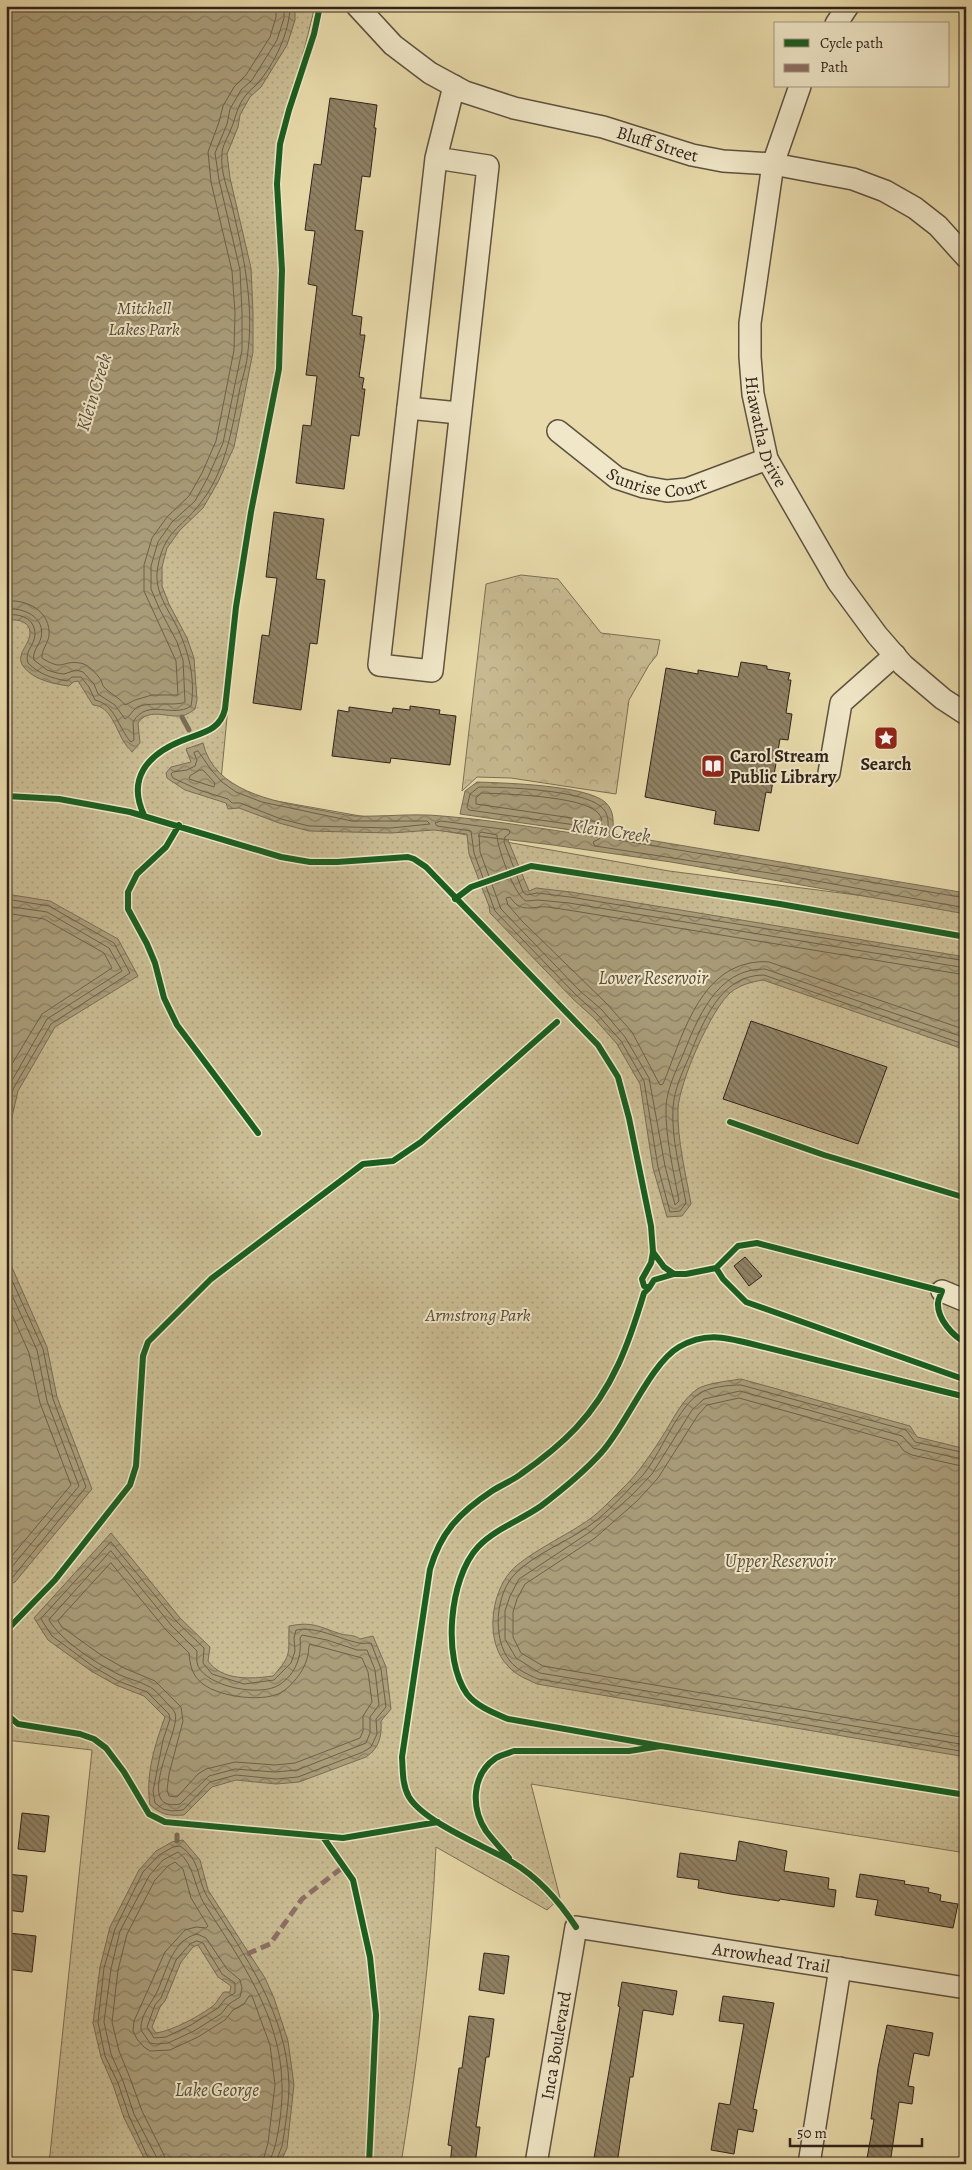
<svg xmlns="http://www.w3.org/2000/svg" width="972" height="2170" font-family="Alegreya,serif">
  <style>
    .forest { fill: url(#forest-crowns); stroke: #7c6f56 }
    .park { fill: url(#park-dots); stroke: #7c6f56 }
    .water { fill: url(#water-waves); stroke: #796c53; fill-rule: evenodd }
    .lines { fill: none; stroke-linecap: round; stroke-linejoin: round }
    .shore { stroke: #6c604a; stroke-width: 1 }
    .stream { stroke: #796c53; stroke-width: 5 }
    .building { fill: url(#building-back-hatch); stroke: #30231b }
    .minor-casing { stroke: #5e513f; stroke-width: 24 }
    .minor { stroke: #f0e7c8; stroke-width: 21 }
    .quiet { stroke: #8d6e63; stroke-width: 5; stroke-dasharray: 10 5; stroke-linecap: butt }
    .cycleway-casing { stroke: #f0e7c8; stroke-width: 9 }
    .cycleway { stroke: #1b5e20; stroke-width: 6 }
    .labels { text-anchor: middle; stroke-width: 4; stroke-linejoin: round; paint-order: stroke }
    .street-label { font-size: 18px; fill: #30231b; stroke: #f0e7c8 }
    .park-label { font-size: 18px; font-style: italic; fill: #564939; stroke: #f0e7c8 }
    .poi-label { font-size: 18px; font-weight: bold; fill: #30231b; stroke: #f0e7c8; text-anchor: start }
    .water-label { font-size: 19px; font-style: italic; fill: #5a4d3c; stroke: #f0e7c8 }
  </style>
  <defs>
    <pattern id="forest-crowns" width="20" height="18" patternUnits="userSpaceOnUse" patternTransform="scale(1.25)"><rect width="20" height="18" fill="#c9bb92"/><path d="M2 6a3 3 0 1 1 6 0M12 15a3 3 0 1 1 6 0" fill="none" stroke="#ada07d"/></pattern>
    <pattern id="park-dots" width="8" height="8" patternUnits="userSpaceOnUse" patternTransform="scale(1.25)"><rect width="8" height="8" fill="#c9bb92"/><path d="M2 2h.1M6 6h.1" fill="none" stroke="#ada07d" stroke-width="1.8" stroke-linecap="round"/></pattern>
    <pattern id="water-waves" width="16" height="10" patternUnits="userSpaceOnUse" patternTransform="scale(1.25)"><rect width="16" height="10" fill="#a99c79"/><path d="M0 5q4-4 8 0t8 0" fill="none" stroke="#8a7f62"/></pattern>
    <pattern id="building-back-hatch" width="6" height="6" patternUnits="userSpaceOnUse" patternTransform="scale(1.25)"><rect width="6" height="6" fill="#908265"/><path d="M-1 5l2 2M0 0l6 6M5-1l2 2" fill="none" stroke="#766a52"/></pattern>
  </defs>
  <rect width="100%" height="100%" fill="#e8daaa"/>
  <filter id="stains"><feTurbulence type="fractalNoise" baseFrequency=".004" numOctaves="4"/><feColorMatrix values="0 0 0 0 .2 0 0 0 0 .09 0 0 0 0 .02 0 0 0 .5 -.17"/></filter>
  <radialGradient id="worn" r=".72"><stop offset=".6" stop-color="#630" stop-opacity="0"/><stop offset="1" stop-color="#630" stop-opacity=".3"/></radialGradient>
  <!-- forest -->
  <path class="forest" d="M521,575L558,579L601,633L660,640L657,655L649,665L629,700L616,794L511,778L477,777L462,791L486,584Z"/>
  <!-- park -->
  <path class="park" d="M6,6H315L280,147L282,328L238,602L220,791L669,871L880,898L966,913V1853L531,1784L560,1898L547,1910L436,1847C431,1954 418,2058 401,2164H49L92,1750L6,1740Z"/>
  <!-- water -->
  <path class="water" d="M6,6H295V20L287,45L261,87L250,97L240,115L238,127L227,154L230,178L251,268L253,313V352L234,447L218,482L203,508L180,530L167,548L162,567V586L169,604L187,638L194,658L197,700L195,709C191,712 185,716 180,716C165,717 148,708 138,723L140,743L132,752C130,749 126,746 124,742C116,730 111,706 93,705L78,681L73,682L69,686C54,684 33,680 23,666C15,654 30,645 30,633C30,621 16,618 6,621Z
    M203,743C214,791 273,801 314,809C327,811 341,815 355,816C384,817 413,813 442,816C493,820 543,829 593,836L599,834L460,814L465,791L477,782C505,783 585,785 605,802C615,811 613,822 613,834L966,893V914L671,862L553,845L478,836L508,840L529,891L536,888L571,892L966,957V1050L763,980C751,982 740,985 731,992C711,1009 679,1083 678,1109C677,1139 686,1175 691,1204L682,1216L667,1217L653,1168L640,1084L617,1044L594,1018L573,999L490,913L489,906L469,854L467,834L434,830L391,833L309,831L279,823L239,808L228,809L226,803L185,790L167,778L166,773L171,767L191,762L186,749Z
    M6,894L50,901L118,939L138,976L55,1027L18,1091L6,1143Z
    M6,1238L10,1263L47,1347L57,1397L92,1489L15,1582L6,1586Z
    M741,1379L910,1426L917,1437L966,1449V1757L537,1684C527,1679 515,1675 508,1666C485,1643 490,1595 511,1571C523,1557 564,1536 581,1525C596,1516 609,1502 621,1490C640,1472 653,1451 667,1429C675,1415 683,1400 696,1390C705,1383 729,1381 741,1379Z
    M111,1533L180,1618L210,1647L208,1661C222,1681 251,1679 273,1676C293,1654 288,1653 289,1626C313,1621 319,1627 341,1634C348,1636 353,1634 360,1639L373,1636L386,1667L391,1709L381,1721C382,1737 379,1748 366,1757L299,1782L276,1784L236,1780L212,1787L184,1815C169,1816 162,1815 150,1805C145,1776 155,1744 165,1717L144,1696L116,1685L91,1671L48,1640L34,1618Z
    M183,1840L200,1860L208,1890L265,1978L274,1998L288,2041L294,2085L287,2148L280,2164H147L124,2118L113,2085L101,2057L93,2023L100,1967L110,1927L139,1870L156,1851L172,1842ZM198,1945L218,1977L231,1986L230,1992H224C220,1996 217,2002 214,2005C202,2015 172,2031 156,2033L152,2027L160,2007L165,2001L181,1962L193,1947Z"/>
  <g class="lines">
    <!-- shore -->
    <path class="shore" d="M6,601C27,599 51,611 49,636C48,643 41,651 42,658C64,672 61,660 80,663C88,664 96,673 101,680C102,682 102,685 104,687C109,693 119,697 125,705L135,700L152,695H178L176,661L144,591V565L152,538L167,517L189,496L202,473L216,441L234,350L235,313L232,271L211,182L208,152L219,122L223,106L234,87L246,75L270,37L276,17V6
      M6,609C23,607 46,617 41,638C39,645 32,652 34,660L47,670L57,673L64,674L76,670L83,672L94,684L98,694L115,705L125,719C131,716 133,708 140,706C153,702 178,706 185,702L183,660L177,642L159,608L151,589V566L158,542L172,522L195,501L208,477L223,443L242,350V313L240,270L219,180L215,153L227,124L230,109L241,90L252,80L277,40L284,18V6
      M6,615C19,613 35,618 35,634C35,645 24,651 28,663C39,674 51,678 67,681L72,677H81L89,687L95,700C116,705 118,728 131,742L134,740L133,722C148,697 172,719 191,706C196,679 188,649 176,625C166,606 153,589 158,566C164,532 181,528 199,505C226,472 232,428 240,388C243,376 247,364 248,351C254,303 243,252 232,206C228,190 220,171 222,154C222,146 228,137 231,129C236,117 237,106 246,95C249,91 253,88 257,84C274,65 290,32 290,6
      M198,751L212,771L222,782L236,792L262,802L352,821H427L430,824L391,828L309,826L281,819L240,803H232L228,799L199,790L173,778L171,774L173,772L187,770L195,766L197,760L194,753Z
      M200,770H203L215,783L214,787L189,779L190,776Z
      M482,793C507,794 577,796 596,811C599,813 601,817 602,820L599,822L476,804V798Z
      M966,898L613,839L608,834C608,824 610,813 600,806C581,790 505,787 479,787L470,794L467,807L469,810L597,828L602,835L599,839L593,842L595,846L789,876L966,908
      M6,899L49,906L114,943L130,973L51,1024L13,1089L6,1120
      M6,906L47,912L109,948L122,971L47,1019L6,1091
      M6,913L44,919L104,953L112,968L42,1014L6,1074
      M966,961L570,897L537,893L527,895L523,892L504,842L505,837L510,833L509,830L441,821L435,823L437,826L471,831L474,853L495,911L576,995L597,1014L621,1041L644,1081L658,1167L670,1212L680,1211L686,1203C681,1174 671,1137 673,1108C674,1090 682,1073 689,1057C703,1022 720,975 764,975L966,1045
      M966,968L569,903L538,900L526,901C515,896 497,848 497,835L481,832L479,834L480,852L501,909L580,991L602,1010L625,1037L649,1078L665,1166L675,1205L679,1201C674,1173 665,1136 666,1107C667,1089 675,1073 682,1057C697,1020 716,968 765,969L966,1038
      M966,975L568,910C559,909 548,906 539,907C525,909 518,909 510,897L506,898L508,905L522,921L607,1004L632,1032L660,1085L663,1084C681,1041 697,973 750,963C757,962 762,961 769,962L966,1030
      M6,1267L43,1349L53,1399L86,1487L12,1578L6,1580
      M6,1282L37,1350L47,1401L79,1486L6,1574
      M6,1301L29,1353L40,1403L71,1485L6,1563
      M966,1453L915,1442L906,1430L741,1385C729,1385 710,1387 700,1393C679,1406 662,1450 646,1471C642,1477 636,1482 631,1487C617,1502 602,1517 586,1528C564,1543 535,1554 516,1573C495,1593 492,1639 510,1661C517,1670 529,1675 538,1679L966,1752
      M966,1460L913,1448L902,1436L740,1391L704,1399L692,1410L652,1474L631,1496L590,1532L519,1579L510,1596L505,1611V1639L516,1658L540,1673L966,1745
      M966,1467L912,1455L904,1451L897,1442L739,1398L707,1405L698,1415L658,1478L637,1501L595,1538L525,1584L517,1599L513,1612V1637L521,1653L543,1666L966,1738
      M111,1542L176,1621L204,1648L203,1663L212,1674L244,1684L274,1680L291,1663L295,1651L294,1638L296,1630C317,1626 339,1639 359,1643C362,1644 367,1643 371,1643L381,1669L386,1707L376,1719L377,1734L371,1747L363,1752L298,1777L276,1779L236,1775L210,1782L183,1810L172,1811L163,1809L155,1803L153,1791L163,1740L170,1719L169,1714L147,1692L118,1681L94,1667L52,1636L41,1619Z
      M111,1551L171,1625L197,1651C197,1656 196,1661 198,1666C208,1687 260,1697 279,1685C296,1674 302,1656 300,1638L302,1635L327,1640L357,1650H367L375,1670L379,1705L370,1717V1733L366,1743L297,1770L275,1772L235,1769L209,1776L180,1804C131,1813 182,1729 175,1713C173,1708 168,1705 165,1701C160,1696 155,1689 148,1686C139,1681 129,1679 120,1675C97,1664 61,1641 49,1620Z
      M111,1563L166,1630L189,1653C190,1665 192,1676 203,1684C219,1697 268,1704 285,1690C296,1681 305,1669 308,1655C309,1650 308,1648 310,1644L362,1658L368,1672L372,1702L363,1716V1731L360,1738L295,1763L275,1765L235,1762L206,1769L198,1774L177,1797L169,1796L167,1790L169,1774L183,1721L181,1707L155,1681L124,1668L101,1655L62,1627L58,1621Z
      M197,1934L206,1938L227,1969L240,1980L242,1988L240,1997L229,2004L221,2014L194,2031L168,2043L156,2044L150,2043L141,2030C140,2016 150,2005 156,1994C166,1974 171,1940 197,1934Z
      M197,1941L203,1943L222,1974L235,1983V1993L226,1998L218,2008L191,2025L166,2037L154,2038L147,2027L155,2005L161,1998L176,1960L190,1944Z
      M151,2164L129,2116L118,2083L105,2056L98,2022L104,1968L115,1929L143,1872L159,1855L173,1847L180,1846C202,1861 196,1879 208,1898C245,1956 287,2013 289,2085C289,2102 285,2129 282,2146C280,2152 277,2157 276,2164
      M158,2164L157,2158L134,2114L123,2081L111,2054L104,2022L111,1969L120,1931L149,1876L163,1860L178,1852C195,1865 194,1888 205,1905C241,1961 281,2016 282,2085C283,2100 279,2132 275,2146C274,2152 270,2157 270,2164
      M165,2164L164,2155L142,2111L130,2078L119,2051L112,2022L118,1970L127,1934L155,1880L168,1866L175,1862L183,1869L191,1898L208,1926L206,1928L196,1927L185,1930L165,1952L134,2021L133,2031L137,2039L144,2047L150,2051L170,2050L198,2037L225,2020L233,2010L244,2004L249,1996H252L270,2045L275,2085L268,2143L262,2164"/>
    <!-- stream -->
    <path class="stream" d="M182,717L189,730
      M177,1841V1835"/>
  </g>
  <!-- building -->
  <path class="building" d="M330,98L377,105L374,128H376L370,177L362,176L355,230L363,231L352,315L362,317L360,335H365L359,377L364,378L362,389H365L359,436L351,435L344,489L296,483L303,425L311,426L317,376L306,375L317,286L308,284L315,231L305,230L314,164L321,165Z
    M274,512L324,519L316,579L325,580L317,644L310,643L301,710L253,703L262,635L269,636L277,578L266,577Z
    M741,662L767,666V669L790,673L788,680H791L786,713L792,714L788,740L780,739L771,793L766,792L759,831L714,824L716,811L645,797L666,668L698,674V670L738,677Z
    M410,706L440,710L439,714L456,716L450,765L391,758L390,763L332,756L338,710L349,712V707L392,713L393,708L410,710Z
    M751,1021L887,1067L858,1144L723,1099Z
    M745,1257L762,1276L749,1286L734,1266Z
    M22,1813L49,1816L45,1852L18,1849Z
    M739,1841L787,1851L784,1871L829,1878L828,1889L836,1890L834,1907L780,1899L779,1901L731,1894L698,1888L699,1880L677,1877L680,1853L736,1861Z
    M6,1874L27,1876L23,1912L6,1910Z
    M860,1874L905,1881L904,1884L929,1888L928,1892L941,1895L940,1901L958,1904L953,1928L875,1915L878,1900L856,1897Z
    M9,1933L36,1936L32,1972L6,1969Z
    M484,1953L509,1956L504,1994L479,1990Z
    M622,1982L677,1991L673,2015L643,2010L633,2077H630L617,2164H593L620,2007L618,2006Z
    M723,1996L774,2003L753,2109L757,2110L753,2132L738,2129L734,2154L711,2150L719,2103L730,2105L744,2024L719,2021Z
    M469,2016L494,2019L489,2057H486L476,2127H480L475,2164H450L452,2146L448,2145L459,2068H462Z
    M887,2025L933,2033L929,2056L914,2053L908,2086L914,2087L912,2104L899,2102L890,2164H866L874,2119H871L878,2068Z"/>
  <g class="lines">
    <!-- minor casing -->
    <g class="minor-casing">
      <g id="minor">
        <path id="s1" d="M357,6L393,45L430,73L465,92L514,108L603,127L692,155L723,161L773,164L853,179L885,191L915,208L938,226L966,257"/>
        <path d="M836,24L848,6"/>
        <path id="s2" d="M800,86L773,164L750,323V357L753,394L767,459L838,582L877,635L903,665L943,699L966,714"/>
        <path d="M436,158L488,166L432,671L379,665L436,158L454,86"/>
        <path d="M408,408L459,413"/>
        <path id="s3" d="M558,431L617,478L644,487L667,491L687,489L767,459"/>
        <path d="M829,773L841,703L895,655"/>
        <path d="M942,1291L966,1301"/>
        <path id="s4" d="M536,2164L576,1927L966,1988"/>
        <path d="M809,2164L840,1968"/>
      </g>
    </g>
    <!-- minor -->
    <use href="#minor" class="minor"/>
    <!-- quiet -->
    <path class="quiet" d="M247,1954L270,1944L302,1899L343,1867"/>
    <!-- cycleway casing -->
    <g class="cycleway-casing">
      <path id="cycleway" d="M6,796L59,799L130,812L281,857L310,862H337L408,857L414,859L426,867L598,1045L618,1077L629,1118L651,1226L653,1252L651,1263L642,1279L644,1286L649,1288L654,1280L674,1274L664,1267L653,1252
        M144,815C127,779 147,755 181,741C199,733 220,732 225,709L236,607L251,512L279,369L282,270L277,184L280,144L289,110L314,34L320,6
        M179,825L166,847L137,874L128,892V909L147,944L155,963L164,998L177,1025L258,1133
        M455,899L471,887L531,866L780,904L966,937
        M730,1122L824,1155L966,1198
        M716,1268L723,1279L746,1302L966,1380
        M674,1274H686L716,1268L738,1246L757,1243L942,1291C941,1295 938,1299 938,1303C937,1319 953,1336 966,1343
        M6,1631L55,1580L130,1485L136,1466L143,1356L148,1342L211,1279L363,1164L393,1161L421,1142L557,1022
        M6,1714L18,1724L80,1734L94,1739L106,1748L124,1772L149,1814L165,1822L343,1838L438,1822
        M661,1746L508,1719C494,1713 476,1706 467,1694C442,1659 449,1578 478,1547C495,1529 521,1520 541,1506C562,1490 583,1473 601,1453C626,1426 650,1364 679,1347C705,1332 724,1337 752,1344L966,1397
        M323,1837L353,1880L370,1957L376,2015L369,2164
        M509,1858C501,1849 493,1840 486,1831C471,1808 471,1775 496,1758C501,1755 509,1753 514,1751H629L661,1746L966,1795
        M576,1927C559,1901 539,1878 512,1862C485,1846 425,1823 409,1797C402,1785 403,1770 402,1757L430,1569C441,1532 459,1513 492,1491C501,1485 512,1481 521,1474C541,1460 560,1445 576,1428C613,1389 629,1343 644,1293L649,1288"/>
    </g>
    <!-- cycleway -->
    <use href="#cycleway" class="cycleway"/>
  </g>
  <!-- icons -->
  <defs>
    <g id="sight-square" transform="scale(1.25)"><rect x="-9" y="-9" width="18" height="18" rx="4" fill="#8f2418" stroke="#f0e7c8"/><path d="M0-6L1.8-2.2L6-1.7L2.9 1.2L3.7 5.4L0 3.3L-3.7 5.4L-2.9 1.2L-6-1.7L-1.8-2.2Z" fill="#fff"/></g>
    <g id="library-square" transform="scale(1.25)"><rect x="-9" y="-9" width="18" height="18" rx="4" fill="#8f2418" stroke="#f0e7c8"/><path d="M-6-4Q-3-5.5-.7-3.5V5Q-3 3-6 4ZM6-4Q3-5.5 .7-3.5V5Q3 3 6 4Z" fill="#fff"/></g>
  </defs>
  <g fill-rule="evenodd">
    <use href="#sight-square" x="886" y="738"/>
    <use href="#library-square" x="713" y="766"/>
  </g>
  <g class="labels">
    <!-- street labels -->
    <g class="street-label">
      <text dy="6" stroke="none"><textPath href="#s1" startOffset="339">Bluff Street</textPath></text>
      <text dy="6" stroke="none"><textPath href="#s2" startOffset="354">Hiawatha Drive</textPath></text>
      <text dy="6" stroke="none"><textPath href="#s3" startOffset="116">Sunrise Court</textPath></text>
      <text dy="6" stroke="none"><textPath href="#s4" startOffset="438">Arrowhead Trail</textPath></text>
      <text dy="6" stroke="none"><textPath href="#s4" startOffset="120">Inca Boulevard</textPath></text>
    </g>
    <!-- park labels -->
    <g class="park-label">
      <text x="144" y="314">Mitchell<tspan x="144" dy="21">Lakes Park</tspan></text>
      <text x="478" y="1321">Armstrong Park</text>
    </g>
    <!-- poi labels -->
    <g class="poi-label">
      <text x="730" y="762">Carol Stream<tspan x="730" dy="21">Public Library</tspan></text>
      <text x="886" y="770" text-anchor="middle">Search</text>
    </g>
    <!-- water labels -->
    <g class="water-label">
      <text transform="translate(93 392) rotate(-73)" y="7">Klein Creek</text>
      <text transform="translate(611 830) rotate(8)" y="7">Klein Creek</text>
      <text x="653" y="984">Lower Reservoir</text>
      <text x="780" y="1567">Upper Reservoir</text>
      <text x="217" y="2096">Lake George</text>
    </g>
  </g>
  <!-- margin -->
  <rect width="972" height="2170" fill="none" stroke="#e8daaa" stroke-width="25"/>
  <rect x="8" y="8" width="957" height="2155" fill="none" stroke="#30231b" stroke-width="2.5"/>
  <rect x="12" y="12" width="947" height="2145" fill="none" stroke="#30231b"/>
  <!-- legend -->
  <rect x="774" y="22" width="175" height="65" fill="#f0e7c8" stroke="#a39983"/>
  <rect x="784" y="39" width="25" height="8" fill="#1b5e20" stroke="#a39983"/>
  <text x="820" y="48" font-size="15" fill="#30231b">Cycle path</text>
  <rect x="784" y="64" width="25" height="8" fill="#8d6e63" stroke="#a39983"/>
  <text x="820" y="72" font-size="15" fill="#30231b">Path</text>
  <!-- scale -->
  <path d="M790 2138v8h132v-8" fill="none" stroke="#30231b" stroke-width="2.5"/>
  <text x="797" y="2138" font-size="15" fill="#30231b" stroke="#f0e7c8" stroke-width="4" paint-order="stroke">50 m</text>
  <rect width="100%" height="100%" filter="url(#stains)"/>
  <rect width="100%" height="100%" fill="url(#worn)"/>
</svg>
